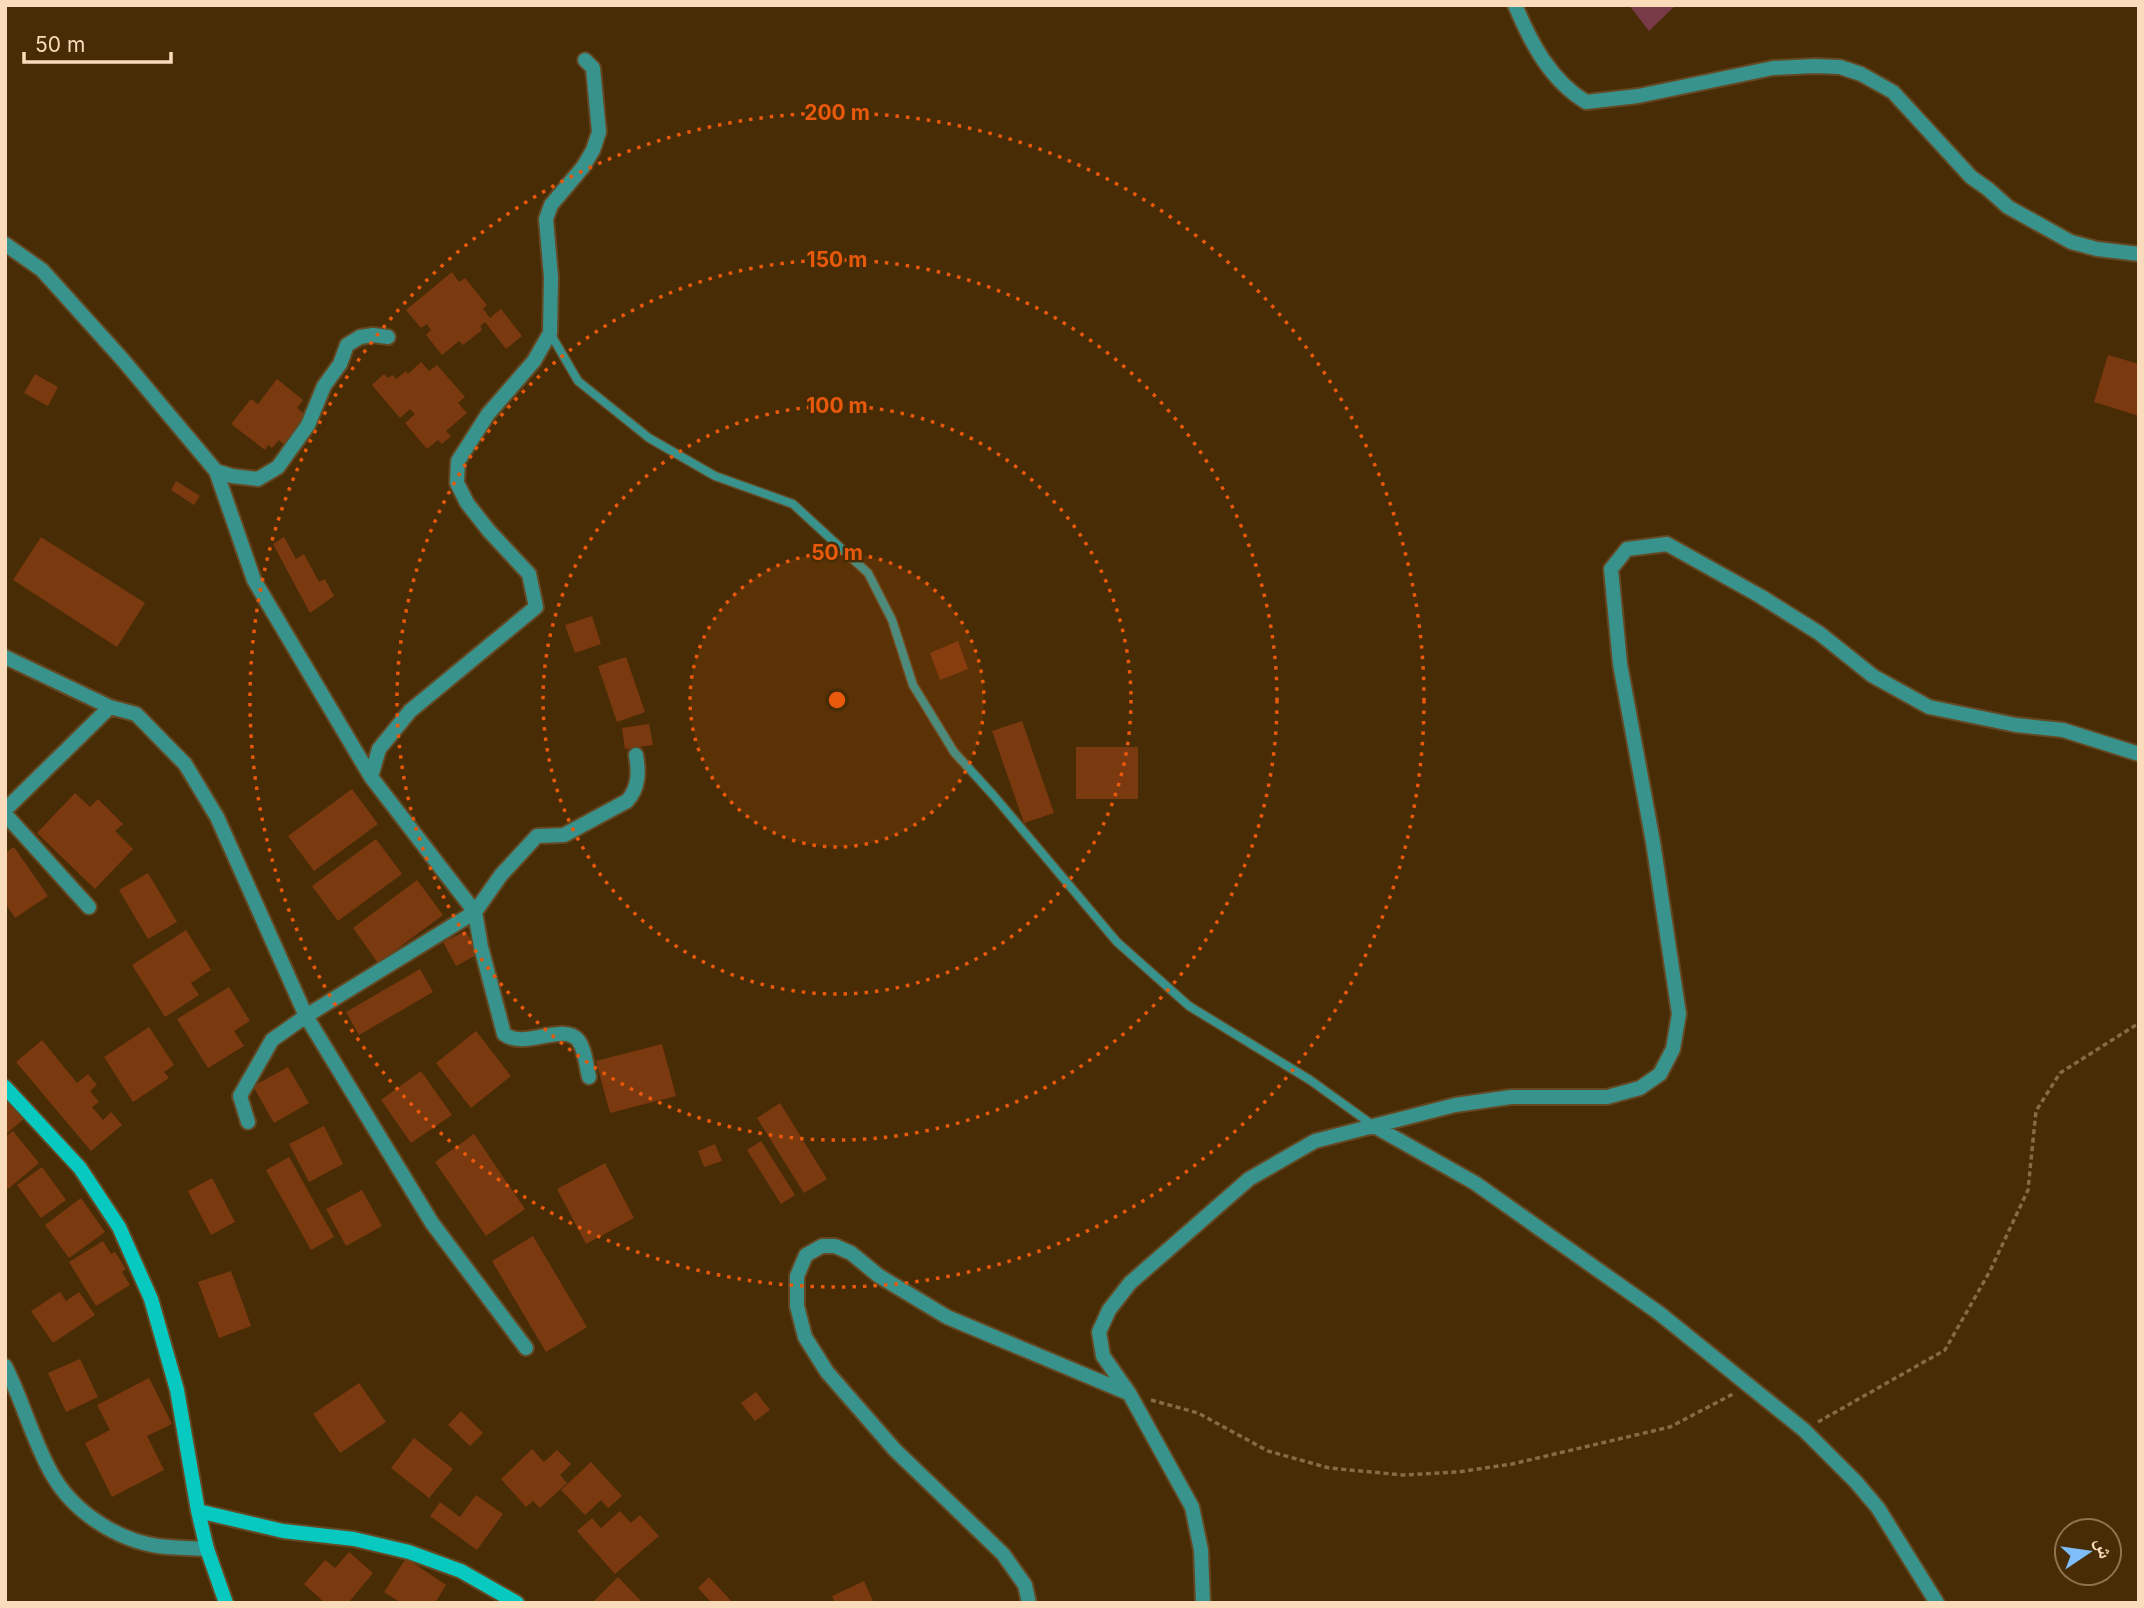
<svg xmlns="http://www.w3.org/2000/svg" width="2144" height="1608" font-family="Inter,'Noto Naskh Arabic',sans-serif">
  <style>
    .green { fill: #793a47 }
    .building { fill: #7b390f }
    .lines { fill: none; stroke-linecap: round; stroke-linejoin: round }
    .lane-casing { stroke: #644823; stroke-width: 11 }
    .street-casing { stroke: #644823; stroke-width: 18 }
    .secondary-casing { stroke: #644823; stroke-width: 18 }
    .path { stroke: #876a47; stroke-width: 3.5; stroke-dasharray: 5 3.5; stroke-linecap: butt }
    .lane { stroke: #38938c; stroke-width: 8 }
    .street { stroke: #38938c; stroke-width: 14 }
    .secondary { stroke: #08c9bf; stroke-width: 14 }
    .ring { fill: none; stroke: #e8590c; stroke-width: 3.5; stroke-dasharray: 3.5 7 }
    .centre { fill: #e8590c; stroke: #482c06; stroke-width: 3.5 }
    .ring-label { font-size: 21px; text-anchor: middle; font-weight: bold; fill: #e8590c; stroke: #482c06; stroke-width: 5; stroke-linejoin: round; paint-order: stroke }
  </style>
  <rect width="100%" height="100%" fill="#482c06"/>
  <!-- green -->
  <path class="green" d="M1629,5H1676L1649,31Z"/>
  <!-- building -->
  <path class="building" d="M452,272L459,282L465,278L487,305L483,309L490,318L501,309L522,336L506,349L485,322L480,326L482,330L463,345L459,341L442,355L426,335L431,330L427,324L421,328L406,310Z
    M2108,355L2139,364V416L2094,402Z
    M421,362L429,371L437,365L465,397L458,403L467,413L446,431L451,436L442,444L438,440L427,449L405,423L415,414L410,409L400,418L372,385L384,374L388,378L393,375L396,379L406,371L408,374Z
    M35,374L58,387L48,406L24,393Z
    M277,379L303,400L297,408L308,417L283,444L279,440L272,448L268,445L265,450L231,424L251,399L258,404Z
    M176,481L200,496L194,505L171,490Z
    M41,537L145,603L117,647L13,580Z
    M284,537L296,559L304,554L319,582L325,579L334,596L310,613L273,544Z
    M592,616L601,644L575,653L565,625Z
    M958,641L968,669L940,680L930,653Z
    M626,657L645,712L617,722L598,666Z
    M1022,721L1054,813L1024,823L992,731Z
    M649,724L653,745L625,749L622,728Z
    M1076,747H1138V799H1076Z
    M352,789L378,824L314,871L288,836Z
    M75,793L90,807L98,799L123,824L115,831L133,849L95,889L37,833Z
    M376,839L402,874L338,921L312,886Z
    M14,847L48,896L15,918L5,903V853Z
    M148,873L177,922L148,939L119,890Z
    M417,880L443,915L378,963L353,928Z
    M186,930L211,970L191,983L199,995L165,1017L132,965Z
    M466,931L478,954L456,966L443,942Z
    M420,969L433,992L359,1035L346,1012Z
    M229,987L250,1021L234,1031L244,1046L208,1068L177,1019Z
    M149,1027L174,1065L164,1072L169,1078L133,1102L104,1057Z
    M476,1031L511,1076L471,1108L436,1063Z
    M42,1040L77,1083L88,1074L97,1085L90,1091L99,1102L92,1107L103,1120L111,1112L122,1125L91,1151L16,1062Z
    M662,1044L676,1096L610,1113L596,1061Z
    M288,1067L309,1103L274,1123L253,1086Z
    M421,1071L452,1115L411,1143L381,1100Z
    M5,1094L26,1117L5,1135Z
    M780,1103L827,1179L804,1193L757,1118Z
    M324,1126L343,1164L309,1182L289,1144Z
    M13,1131L39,1163L8,1189L5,1185V1137Z
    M474,1134L525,1209L486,1236L435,1162Z
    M761,1141L795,1195L781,1204L747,1150Z
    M715,1144L722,1161L704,1167L698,1151Z
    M289,1157L334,1237L311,1250L266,1170Z
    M605,1163L634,1218L586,1244L557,1189Z
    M42,1167L66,1200L41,1218L17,1185Z
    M212,1178L235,1222L211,1235L188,1191Z
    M362,1190L382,1226L346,1246L326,1209Z
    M81,1198L105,1232L69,1258L45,1225Z
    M533,1236L587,1327L546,1352L492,1261Z
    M103,1241L111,1254L115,1252L126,1269L122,1272L130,1285L96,1306L69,1262Z
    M231,1271L251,1326L219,1338L198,1282Z
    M60,1292L66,1301L79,1292L95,1315L53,1343L31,1311Z
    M80,1359L98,1397L66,1412L48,1373Z
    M149,1378L172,1424L147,1436L164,1470L112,1497L85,1443L110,1430L97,1405Z
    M359,1383L386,1422L340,1453L313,1414Z
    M756,1392L770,1410L755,1421L741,1403Z
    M461,1411L483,1433L470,1446L448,1425Z
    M414,1438L453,1469L429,1498L391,1468Z
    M532,1449L544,1462L557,1450L571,1464L560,1475L567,1483L540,1508L533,1501L526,1507L501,1479Z
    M591,1462L622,1496L608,1508L601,1500L585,1515L561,1490Z
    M476,1495L503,1514L477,1550L430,1516L440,1502L460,1517Z
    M620,1511L631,1523L640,1515L659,1536L615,1574L577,1531L592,1518L601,1528Z
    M349,1552L373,1573L348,1603H325L304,1584L325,1560L335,1568Z
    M406,1558L446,1585L435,1603H401L384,1592Z
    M618,1577L643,1603H592Z
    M709,1577L733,1603H712L698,1588Z
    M864,1581L874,1603H835L832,1596Z"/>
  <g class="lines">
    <!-- lane casing -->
    <g class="lane-casing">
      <path id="lane" d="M550,333L578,381L649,438L715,476L793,504L868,573L892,620L913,685L954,752L994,796L1117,942L1189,1006L1310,1080L1374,1126"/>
    </g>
    <!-- street casing -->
    <g class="street-casing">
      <path id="street" d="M1515,5C1531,43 1550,80 1586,102L1638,96L1773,68L1815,66L1840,67L1861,74L1893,92L1971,177L1988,189L2008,207L2071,242L2097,249L2139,254
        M5,244L42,270L123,360L216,471L232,476L258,479L278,467L308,425L324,386L340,364L347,345L360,337L373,335L388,337
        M216,471L254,580L371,777L475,912L501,875L537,836L564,835L627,801C639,788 639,772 636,755
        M5,657L110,707L136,714L185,764L217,817L306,1016L475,912L481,947L504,1034C524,1050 563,1022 578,1040C585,1049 586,1065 589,1077
        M371,777L379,749L410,711L536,607L529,574L489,531L467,503L457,483L458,461L488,414L534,361L550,333L551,277L546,219L551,205L583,167L593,150L599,132L593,68L585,60
        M5,810L110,707
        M5,814L89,907
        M248,1122L240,1096L272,1040L306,1016L432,1223L526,1348
        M1374,1126L1475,1183L1659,1313L1804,1430L1856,1482L1878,1508L1937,1603
        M5,1366C23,1401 33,1442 53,1476C74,1512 117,1540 158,1546C174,1548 191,1548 207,1549
        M1029,1603L1025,1585L1003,1554L895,1450L827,1372L805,1337L797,1306V1276L806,1255L822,1246H835L851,1253L879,1276L947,1317L1128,1393
        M1203,1603L1201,1550L1192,1507L1129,1393L1103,1356L1099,1332L1109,1310L1130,1283L1249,1179L1315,1141L1455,1105L1511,1097H1607L1640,1088L1660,1074L1673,1049L1679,1014L1653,842L1620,664L1611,569L1627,549L1667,544L1760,596L1819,633L1873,676L1929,707L2016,725L2063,730L2139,754"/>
    </g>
    <!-- secondary casing -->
    <g class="secondary-casing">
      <path id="secondary" d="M5,1087L80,1168L119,1227L151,1299L177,1390L198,1511L207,1549L226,1603
        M198,1511L283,1531L354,1539L409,1552L461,1571L517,1603"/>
    </g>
    <!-- path -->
    <path class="path" d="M1151,1400L1198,1413L1268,1451L1329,1468L1403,1475L1458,1472L1512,1464L1670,1427L1733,1394
      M1818,1422L1945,1350L1990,1271L2028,1190L2036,1111L2060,1073L2139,1023"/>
    <!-- lane -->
    <use href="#lane" class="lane"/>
    <!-- street -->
    <use href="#street" class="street"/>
    <!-- secondary -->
    <use href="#secondary" class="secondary"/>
  </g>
  <!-- distance rings -->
  <circle cx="837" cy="700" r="147" fill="#e8590c" fill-opacity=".12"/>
  <g class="ring">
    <circle cx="837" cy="700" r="147"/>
    <circle cx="837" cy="700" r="294"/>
    <circle cx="837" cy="700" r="440"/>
    <circle cx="837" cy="700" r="587"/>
  </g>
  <circle cx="837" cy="700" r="10" class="centre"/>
  <g class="ring-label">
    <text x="837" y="120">200 m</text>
    <text x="837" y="267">150 m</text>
    <text x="837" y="413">100 m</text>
    <text x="837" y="560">50 m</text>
  </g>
  <!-- border -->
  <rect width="2144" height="1608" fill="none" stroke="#fadcbc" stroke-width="14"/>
  <!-- north arrow -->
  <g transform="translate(2088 1552) rotate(77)"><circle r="33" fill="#482c06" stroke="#8f724f" stroke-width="2"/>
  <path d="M0-5L12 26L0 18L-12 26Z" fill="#7fbdf9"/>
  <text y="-10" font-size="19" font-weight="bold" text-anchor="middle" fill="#fadcbc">ش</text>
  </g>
  <!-- scale -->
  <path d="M24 52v10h147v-10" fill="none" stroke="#fadcbc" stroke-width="3.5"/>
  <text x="35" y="52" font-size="21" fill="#fadcbc" stroke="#482c06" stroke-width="5" paint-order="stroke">50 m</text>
</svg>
